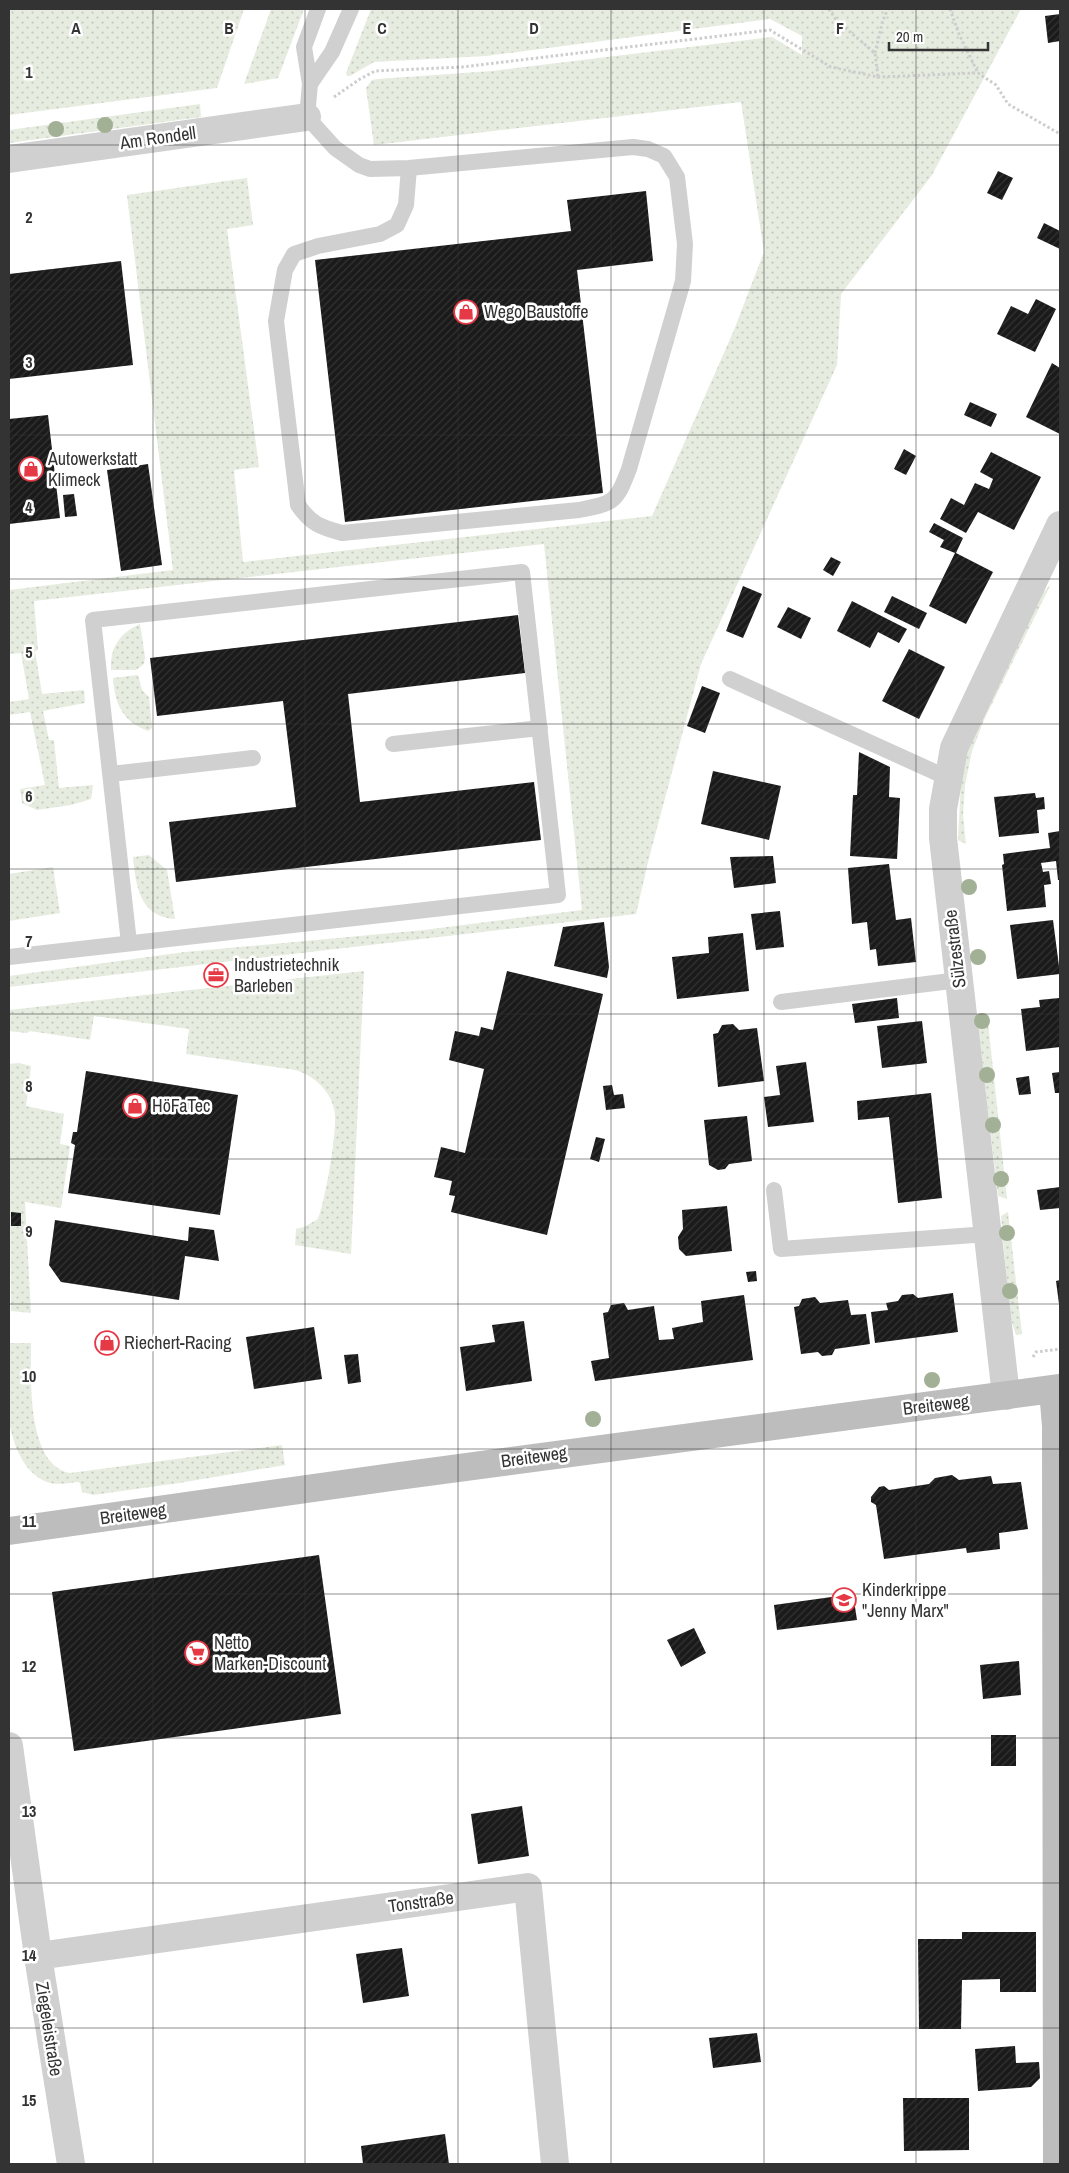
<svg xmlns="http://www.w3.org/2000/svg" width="1069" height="2173" font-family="'Archivo Narrow',sans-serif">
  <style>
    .grass { fill: url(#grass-dots) }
    .building { fill: url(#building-hatch) }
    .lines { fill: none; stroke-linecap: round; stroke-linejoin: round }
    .path { stroke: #cdcdcd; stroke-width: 3; stroke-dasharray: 2.5 2.5; stroke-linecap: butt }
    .lane { stroke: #d0d0d0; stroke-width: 16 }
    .street { stroke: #d0d0d0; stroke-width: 28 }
    .secondary { stroke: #bdbdbd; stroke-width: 28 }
    .tree { fill: #a2b095 }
    .grid { fill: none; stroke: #333; stroke-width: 1; stroke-opacity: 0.55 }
    .labels { text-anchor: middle; stroke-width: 5; stroke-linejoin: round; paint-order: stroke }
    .street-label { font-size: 18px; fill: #333; stroke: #fff }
    .poi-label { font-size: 18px; fill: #333; stroke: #fff; text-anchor: start }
    .grid-label { font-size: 16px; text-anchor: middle; font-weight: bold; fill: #333; stroke: #fff; stroke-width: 5; stroke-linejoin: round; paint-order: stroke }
  </style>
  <defs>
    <pattern id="grass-dots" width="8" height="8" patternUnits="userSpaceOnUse" patternTransform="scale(1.25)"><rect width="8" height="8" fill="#e6ecdf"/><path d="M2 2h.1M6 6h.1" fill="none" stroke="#c6cbc0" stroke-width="1.8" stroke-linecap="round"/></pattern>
    <pattern id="building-hatch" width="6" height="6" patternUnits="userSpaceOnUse" patternTransform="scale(1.25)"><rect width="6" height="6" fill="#1a1a1a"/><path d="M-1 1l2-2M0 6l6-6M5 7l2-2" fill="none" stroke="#333"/></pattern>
  </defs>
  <rect width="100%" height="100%" fill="#fff"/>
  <!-- grass -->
  <path class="grass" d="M9,9H244L217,88L9,115Z
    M271,9H304L278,78L244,84Z
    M371,9H1021L932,175L841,294L837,365L701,664L649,858L636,914L9,987V976L185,952L424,930L582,910L544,544L34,601L38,650L35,651L42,694L84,690L85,703L43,711L49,740H54L59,788L93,785L91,799L71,805L37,810L22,803L20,789L45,785L30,712L9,715V702L29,699L21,653L9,654V590L173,570L127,195L247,178L253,225L227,229L259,467L234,470L243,562L652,516L734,330L764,252L741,102L374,145L366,88L372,80L378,79L492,71L772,37L802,55V36L770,19L486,56L374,62L350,76H347L346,73Z
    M200,104L201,117L9,143V130Z
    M1051,584L984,720L972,751L965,785L963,815L966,844L958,840L961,782L968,743L1041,595Z
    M140,624L145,657L144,664L136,670H111C110,647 120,633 140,624Z
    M138,675L142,690L149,697L152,728L148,731C122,721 115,704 113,678Z
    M149,855L167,870L175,919C139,916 136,886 133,857Z
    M53,867L60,913L9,921V874Z
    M364,971L351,1254L295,1245L296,1229L304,1227L318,1219C325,1201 339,1126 334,1109C330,1090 313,1075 295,1070L186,1054L189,1029L94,1016L90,1040L30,1031L27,1033L9,1031V1010Z
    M987,1013L1007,1199L998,1196L977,1019Z
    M19,1063L31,1066L26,1106L64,1114L60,1144L70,1146L61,1208L25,1202L31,1313L11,1311L9,1064Z
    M1008,1212L1022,1334L1016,1335L1010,1316L1001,1216Z
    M9,1343H31C31,1376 26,1465 70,1473L282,1445L285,1465L179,1483L93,1495L82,1492L80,1483L78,1482C69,1483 59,1485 50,1483C26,1476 14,1448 10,1426Z"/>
  <!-- building -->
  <path class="building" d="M1060,14V41L1048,43L1045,16Z
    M998,171L1013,178L1002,200L987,193Z
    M646,191L653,261L577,270L603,493L345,522L315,260L571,231L567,200Z
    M1044,223L1060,231V249L1037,238Z
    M121,261L133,365L9,379V274Z
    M1036,299L1056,309L1035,352L997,334L1011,306L1028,314Z
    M1052,363L1060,368V434L1026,417Z
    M970,402L997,414L991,427L964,415Z
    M48,415L60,518L9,524V419Z
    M904,449L916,456L906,475L894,469Z
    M991,452L1041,477L1014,530L978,512L966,533L940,519L951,498L964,505L975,483L989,489L993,479L980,472Z
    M148,464L162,565L121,571L107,470Z
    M74,494L77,516L65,517L63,495Z
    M934,523L963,538L956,553L993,572L966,624L929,606L955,553L940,547L944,540L929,532Z
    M831,557L841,562L833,576L823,570Z
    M743,586L762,594L743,638L726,631Z
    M892,596L927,613L919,629L884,612Z
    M852,601L907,629L899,643L878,632L870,648L837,631Z
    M788,607L811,618L801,639L777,627Z
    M518,615L525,673L348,694L360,802L534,782L541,840L176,882L169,822L296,807L283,701L157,716L150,658Z
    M909,649L945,667L919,719L882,701Z
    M702,686L720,693L705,733L687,726Z
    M859,752L890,767L889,797L900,798L897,859L850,856L853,795H857Z
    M713,771L781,786L769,840L701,824Z
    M1035,793L1036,798L1044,797L1045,809L1037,810L1039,833L999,837L994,797Z
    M1060,831V880H1058L1056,861L1041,863L1043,872L1049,871L1051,884L1044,885L1046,907L1007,911L1002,865L1004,864L1003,854L1050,848L1048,833Z
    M773,856L776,883L734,888L730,857Z
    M889,864L896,920L911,918L916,962L878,966L876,949L870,950L867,922L852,924L848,868Z
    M780,911L784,947L756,950L751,914Z
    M1053,920L1060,974L1017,979L1010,925Z
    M604,922L609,967L607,978L554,966L563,927Z
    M743,933L749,991L677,999L672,957L709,953L708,937Z
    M507,971L603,994L547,1235L451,1212L455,1196L449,1195L452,1181L434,1177L441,1147L465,1153L484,1069L449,1060L455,1031L479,1036L481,1027L493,1030Z
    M897,998L899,1018L855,1023L852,1004Z
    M1059,998L1060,1047L1026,1051L1021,1009L1040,1007L1039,1000Z
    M922,1021L927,1063L882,1068L877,1026Z
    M733,1024L739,1030L757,1028L764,1081L718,1087L713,1034L718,1033L722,1025Z
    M806,1062L814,1122L768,1127L764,1097L780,1095L776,1066Z
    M86,1071L238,1095L220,1215L68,1193L75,1145L71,1143L73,1132H77Z
    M1060,1072V1093H1055L1052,1073Z
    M1029,1076L1031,1094L1019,1095L1016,1078Z
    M612,1085L614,1095L623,1094L625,1108L606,1110L603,1086Z
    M931,1093L942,1198L898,1203L889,1117L858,1120L857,1101Z
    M747,1116L752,1161L729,1164L725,1169L718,1170L709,1165L704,1120Z
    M596,1137L605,1139L599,1162L590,1159Z
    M1060,1187V1208L1040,1210L1037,1190Z
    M727,1206L732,1251L686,1256L679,1249L678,1237L683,1229L682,1210Z
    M11,1212L21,1213V1226H11Z
    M55,1220L188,1241L189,1227L214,1230L219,1261L185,1256L179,1300L61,1282L49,1265Z
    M756,1271L757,1281L748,1282L746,1272Z
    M1060,1280V1304H1059L1056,1281Z
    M953,1293L958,1332L875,1343L871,1312L888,1310L886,1303L898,1301L902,1295L913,1294L918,1298Z
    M744,1295L753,1360L595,1381L591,1361L609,1358L603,1313L608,1312L611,1305L624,1303L628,1310L654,1306L659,1340L674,1339L672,1328L703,1322L701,1301Z
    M815,1297L820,1303L848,1300L851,1315L866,1314L870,1344L835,1349L832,1355L822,1356L818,1352L801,1354L794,1307L799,1306L802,1299Z
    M524,1321L532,1381L466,1391L460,1347L495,1342L492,1325Z
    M314,1327L322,1379L254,1389L246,1337Z
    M358,1354L361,1382L348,1384L344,1355Z
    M952,1475L959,1480L991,1476L993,1484L1021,1482L1028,1529L999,1533L1000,1549L967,1553L966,1548L884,1559L876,1505L871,1502V1497L879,1487L884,1486L889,1490L929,1484L935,1478Z
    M319,1555L341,1714L74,1751L52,1592Z
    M853,1594L857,1620L777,1630L774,1605Z
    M694,1628L706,1653L681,1667L667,1640Z
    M1019,1661L1021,1695L983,1699L980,1665Z
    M991,1735H1016V1766H991Z
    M522,1806L529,1856L478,1864L471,1814Z
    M962,1932H1036V1992H1000V1979L962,1980L961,2029H919L918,1939H962Z
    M402,1948L409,1996L363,2003L356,1954Z
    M757,2033L761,2062L713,2068L709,2038Z
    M1015,2046L1016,2063L1039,2062L1040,2078L1031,2087L978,2091L975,2049Z
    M903,2098H969V2150L904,2151Z
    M445,2134L449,2164H363L361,2146Z"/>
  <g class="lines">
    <!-- path -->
    <path class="path" d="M829,9L837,21L875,53L878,77
      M950,9L959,34L978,73
      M875,53L883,20L888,9
      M334,97L360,79L375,71L462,67L770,30L831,67L878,77L978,73L996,85L1008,104L1060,134
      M1033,1357L1036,1352L1060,1349"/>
    <!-- lane -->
    <path class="lane" d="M351,9L332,52L310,84L307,117L335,148L359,165L370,169L409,168L633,147L648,149L664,156L677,177L685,244L683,281L629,469C616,503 614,503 579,510L342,533C320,527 311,524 298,505L276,321L285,270L294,254L318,246L380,234L397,225L406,205L409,168
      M310,84L304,47L318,9
      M730,679L948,778
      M393,744L540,728
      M111,774L253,758
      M9,957L558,895L522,572L93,620L129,943
      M781,1002L959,980
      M774,1190L781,1249L988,1234"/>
    <!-- street -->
    <path class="street" d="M9,159L307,117
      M1006,1396L943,838V809L954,748L1060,525
      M9,1746L38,1956L71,2164
      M38,1956L528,1887L555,2164"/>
    <!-- secondary -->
    <path class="secondary" d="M1053,1390L1056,1426L1057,2164
      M9,1531L399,1476L1060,1388"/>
  </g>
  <!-- trees -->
  <g class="tree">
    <circle cx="105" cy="125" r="8"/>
    <circle cx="56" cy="129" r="8"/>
    <circle cx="969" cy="887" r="8"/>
    <circle cx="978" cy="957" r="8"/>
    <circle cx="982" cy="1021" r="8"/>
    <circle cx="987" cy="1075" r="8"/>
    <circle cx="993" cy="1125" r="8"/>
    <circle cx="1001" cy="1179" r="8"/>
    <circle cx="1007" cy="1233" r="8"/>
    <circle cx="1010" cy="1291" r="8"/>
    <circle cx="932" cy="1380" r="8"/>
    <circle cx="593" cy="1419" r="8"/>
  </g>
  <!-- grid -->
  <path class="grid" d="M153,9V2164M305,9V2164M458,9V2164M611,9V2164M764,9V2164M916,9V2164M9,145H1060M9,290H1060M9,435H1060M9,579H1060M9,724H1060M9,869H1060M9,1014H1060M9,1159H1060M9,1304H1060M9,1449H1060M9,1594H1060M9,1738H1060M9,1883H1060M9,2028H1060"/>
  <!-- icons -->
  <defs>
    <g id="shop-ring" transform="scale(1.25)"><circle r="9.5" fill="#fff" stroke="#e63946" stroke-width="1.5"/><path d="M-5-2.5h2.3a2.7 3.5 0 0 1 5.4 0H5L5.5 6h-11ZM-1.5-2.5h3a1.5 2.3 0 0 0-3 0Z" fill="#e63946"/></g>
    <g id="office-ring" transform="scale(1.25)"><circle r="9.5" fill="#fff" stroke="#e63946" stroke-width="1.5"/><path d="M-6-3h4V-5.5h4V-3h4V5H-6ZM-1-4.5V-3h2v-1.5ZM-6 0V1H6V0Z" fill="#e63946"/></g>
    <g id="school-ring" transform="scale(1.25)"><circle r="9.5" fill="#fff" stroke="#e63946" stroke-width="1.5"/><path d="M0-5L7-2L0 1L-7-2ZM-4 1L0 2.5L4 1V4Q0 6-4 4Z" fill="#e63946"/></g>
    <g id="supermarket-ring" transform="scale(1.25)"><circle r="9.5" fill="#fff" stroke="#e63946" stroke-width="1.5"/><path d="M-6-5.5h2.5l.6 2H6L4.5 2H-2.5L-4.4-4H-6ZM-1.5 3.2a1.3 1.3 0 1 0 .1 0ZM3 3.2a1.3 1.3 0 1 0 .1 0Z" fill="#e63946"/></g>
  </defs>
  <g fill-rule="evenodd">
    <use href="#shop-ring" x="466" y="312"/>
    <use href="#shop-ring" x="31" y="469"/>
    <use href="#office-ring" x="216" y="975"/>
    <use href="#shop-ring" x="135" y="1106"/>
    <use href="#shop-ring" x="107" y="1343"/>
    <use href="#school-ring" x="844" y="1600"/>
    <use href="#supermarket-ring" x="197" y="1653"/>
  </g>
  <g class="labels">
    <!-- street labels -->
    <g class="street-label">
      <text transform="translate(158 138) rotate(-8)" y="6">Am Rondell</text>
      <text transform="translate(955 949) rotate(-97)" y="6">Sülzestraße</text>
      <text transform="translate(936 1405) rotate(-7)" y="6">Breiteweg</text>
      <text transform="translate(534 1457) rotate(-8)" y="6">Breiteweg</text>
      <text transform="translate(133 1514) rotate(-8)" y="6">Breiteweg</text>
      <text transform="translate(421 1902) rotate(-8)" y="6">Tonstraße</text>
      <text transform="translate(49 2029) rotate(81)" y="6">Ziegeleistraße</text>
    </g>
    <!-- poi labels -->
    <g class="poi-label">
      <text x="484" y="318">Wego Baustoffe</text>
      <text x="48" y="465">Autowerkstatt<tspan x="48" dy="21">Klimeck</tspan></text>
      <text x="234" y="971">Industrietechnik<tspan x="234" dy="21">Barleben</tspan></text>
      <text x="152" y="1112">HöFaTec</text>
      <text x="124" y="1349">Riechert-Racing</text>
      <text x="862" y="1596">Kinderkrippe<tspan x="862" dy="21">"Jenny Marx"</tspan></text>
      <text x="214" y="1649">Netto<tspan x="214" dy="21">Marken-Discount</tspan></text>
    </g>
  </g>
  <g class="grid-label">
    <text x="76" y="34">A</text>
    <text x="229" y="34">B</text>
    <text x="382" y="34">C</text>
    <text x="534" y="34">D</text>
    <text x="687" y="34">E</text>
    <text x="840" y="34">F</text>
    <text x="29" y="78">1</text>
    <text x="29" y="223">2</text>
    <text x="29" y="368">3</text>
    <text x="29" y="513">4</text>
    <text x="29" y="658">5</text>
    <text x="29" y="802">6</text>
    <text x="29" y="947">7</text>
    <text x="29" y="1092">8</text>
    <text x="29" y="1237">9</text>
    <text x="29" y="1382">10</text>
    <text x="29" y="1527">11</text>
    <text x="29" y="1672">12</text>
    <text x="29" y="1817">13</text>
    <text x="29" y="1961">14</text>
    <text x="29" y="2106">15</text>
  </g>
  <!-- border -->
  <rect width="1069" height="2173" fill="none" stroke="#333333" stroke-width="20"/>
  <!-- scale -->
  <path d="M889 42v8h99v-8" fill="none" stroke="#333333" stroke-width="2.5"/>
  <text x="896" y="42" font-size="15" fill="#333333" stroke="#ffffff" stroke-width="4" paint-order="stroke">20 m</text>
</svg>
